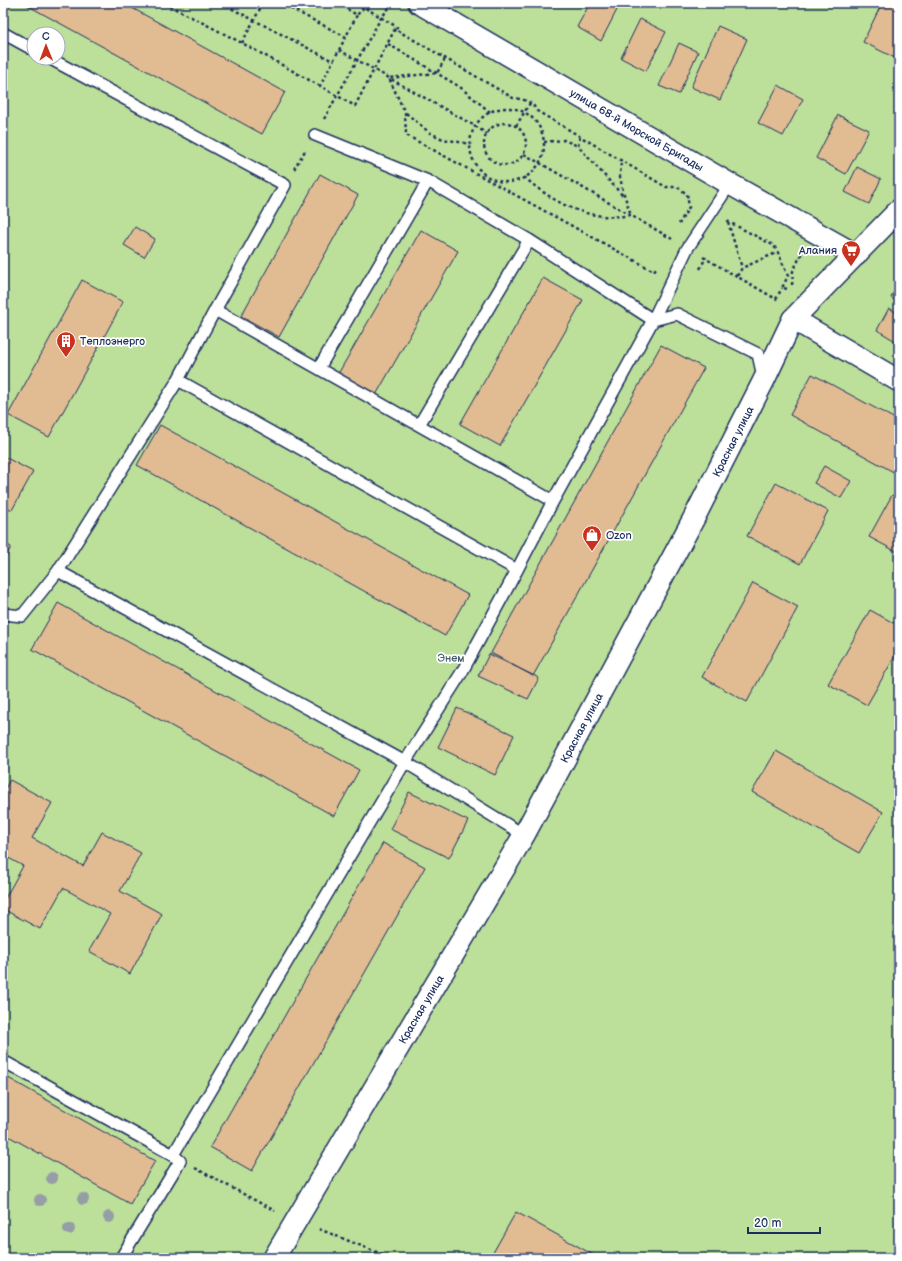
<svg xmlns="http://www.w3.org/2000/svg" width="902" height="1261" font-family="'Balsamiq Sans',sans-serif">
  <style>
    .green { fill: #bcdf99; stroke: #6c877c; fill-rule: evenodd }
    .building { fill: #e1bb92; stroke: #1b2f5e }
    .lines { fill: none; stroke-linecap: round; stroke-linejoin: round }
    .lane-casing { stroke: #1b2f5e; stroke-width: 14 }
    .street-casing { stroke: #1b2f5e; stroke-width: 24 }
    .path { stroke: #1b2f5e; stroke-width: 2.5; stroke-dasharray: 3 3; stroke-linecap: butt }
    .lane { stroke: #fff; stroke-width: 11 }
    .street { stroke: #fff; stroke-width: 21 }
    .tree { fill: #959ea5 }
    .labels { text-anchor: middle; stroke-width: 3.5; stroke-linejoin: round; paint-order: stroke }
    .street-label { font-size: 11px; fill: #1b2f5e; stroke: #fff }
    .poi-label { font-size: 11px; fill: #1b2f5e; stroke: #fff; text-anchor: start }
    .park-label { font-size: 11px; fill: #435b6d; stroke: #fff }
  </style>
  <rect width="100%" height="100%" fill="#f9f1e9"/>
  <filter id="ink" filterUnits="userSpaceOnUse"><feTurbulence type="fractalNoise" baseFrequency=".025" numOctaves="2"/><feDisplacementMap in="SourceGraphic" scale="8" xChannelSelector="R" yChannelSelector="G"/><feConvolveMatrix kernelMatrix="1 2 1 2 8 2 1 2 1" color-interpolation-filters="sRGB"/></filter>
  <g filter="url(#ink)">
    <!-- green -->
    <path class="green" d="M3,3H899V1258H3ZM34,34H58V58H34Z"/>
    <!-- building -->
    <path class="building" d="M23,3H123L285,92L262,134Z
      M521,3H534L532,7Z
      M590,3H618L620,4L601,41L577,27Z
      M882,3H891L899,7V60L863,42Z
      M640,19L666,32L646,71L621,58Z
      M718,26L747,39L720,100L691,87Z
      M679,43L698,52L679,94L659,86Z
      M778,85L803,99L783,136L758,123Z
      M838,115L869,130L846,174L816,158Z
      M857,167L881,179L869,204L845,192Z
      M320,174L358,195L279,337L241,316Z
      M135,227L155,239L144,257L124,245Z
      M421,230L458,251L376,395L338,374Z
      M543,278L583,300L500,446L460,424Z
      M82,280L123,302L49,437L8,415Z
      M899,282V302L891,298Z
      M889,308L899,314V337L897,342L877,330Z
      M661,345L704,368L533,676L491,653Z
      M812,374L899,421V475L790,415Z
      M160,425L468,595L445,636L137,465Z
      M3,456L33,472L12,510L3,505Z
      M824,466L851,481L841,498L814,483Z
      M776,483L828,511L800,564L747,536Z
      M892,495L899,499V553L869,537Z
      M3,542L11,547L3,563Z
      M753,583L798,607L747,702L702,677Z
      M58,603L359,770L334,816L32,649Z
      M870,610L899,626V649L867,705L828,684Z
      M489,654L539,678L528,699L478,676Z
      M457,708L514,735L495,775L438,747Z
      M776,751L883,812L859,853L752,792Z
      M10,780L52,803L32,838L83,866L102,832L141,853L120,891L162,914L130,974L89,951L110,914L63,888L40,929L3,909V902L23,866L3,855V792Z
      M409,792L468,821L449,858L390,829Z
      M383,843L425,867L252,1171L210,1147Z
      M3,1075L155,1161L130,1204L3,1133Z
      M516,1212L599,1258H490Z"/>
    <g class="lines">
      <!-- lane casing -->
      <g class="lane-casing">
        <path id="lane" d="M3,33L34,50
          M49,58L285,185L215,310L178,380L58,571
          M315,135L428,181L529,240L653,320L677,314L758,354L763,377
          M215,310L553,501
          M319,368L428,181
          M178,380L517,570
          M419,425L529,240
          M3,614L22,616L58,571L405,762L524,835
          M3,1061L173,1155L180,1161L121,1258
          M173,1155L405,762L462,672L517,570L553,501L653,320L687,249L730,184"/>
      </g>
      <!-- street casing -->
      <g class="street-casing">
        <g id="street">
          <path id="s1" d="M419,3L730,184L856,255"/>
          <path d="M793,319L899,381"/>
          <path id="s2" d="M274,1258L524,835L694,518L764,380L793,319L899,210"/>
        </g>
      </g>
      <!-- path -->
      <path class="path" d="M164,3L242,43L320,86
        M221,3L333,61
        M280,3L346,37
        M337,3L357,15L364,7L397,27L395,29L513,98C523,99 532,101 537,111L666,187H677L687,194L689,207L679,224
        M395,29L355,106L320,86L339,50L475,126L487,134
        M242,43L263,3
        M388,44L460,87L490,112
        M339,50L357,15
        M445,59L437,73L389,78L405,113L406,135L654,271L656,268
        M470 145a37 37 0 1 1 74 0a37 37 0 1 1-74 0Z
        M406,113L430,133L443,139L470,144
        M324,119L381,18L393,3
        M484 144a21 21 0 1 1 42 0a21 21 0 1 1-42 0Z
        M516,126L530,103
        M580,137L578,146L623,196
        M544,142L564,140L578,146
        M524,154L672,239
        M294,169L306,149
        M524,177C555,204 589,222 631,215L623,191L620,177L621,160
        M727,221L773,245L777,250L788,276L782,288L789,289
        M728,222L742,268
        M703,257L776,299L782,288
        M700,269L706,257
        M737,276L742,268L778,252
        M792,285L793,271L803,251
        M195,1168L275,1211
        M319,1229L389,1257"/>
      <!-- lane -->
      <use href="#lane" class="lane"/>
      <!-- street -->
      <use href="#street" class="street"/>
    </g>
    <!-- trees -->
    <g class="tree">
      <circle cx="52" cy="1178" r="6"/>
      <circle cx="83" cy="1199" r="6"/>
      <circle cx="40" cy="1200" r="6"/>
      <circle cx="109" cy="1217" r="6"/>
      <circle cx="69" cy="1229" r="6"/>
    </g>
  </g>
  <!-- icons -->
  <defs>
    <g id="supermarket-pin" transform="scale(1)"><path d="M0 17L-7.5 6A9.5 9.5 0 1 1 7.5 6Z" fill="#c8321e" stroke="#fff"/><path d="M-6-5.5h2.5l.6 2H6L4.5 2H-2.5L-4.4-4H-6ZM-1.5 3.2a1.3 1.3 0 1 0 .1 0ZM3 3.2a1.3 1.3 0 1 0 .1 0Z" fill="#fff"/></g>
    <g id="building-pin" transform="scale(1)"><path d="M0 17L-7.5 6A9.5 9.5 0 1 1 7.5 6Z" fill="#c8321e" stroke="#fff"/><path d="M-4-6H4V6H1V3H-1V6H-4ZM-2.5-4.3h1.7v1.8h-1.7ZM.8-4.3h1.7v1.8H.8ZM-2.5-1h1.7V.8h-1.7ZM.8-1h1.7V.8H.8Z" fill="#fff"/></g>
    <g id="shop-pin" transform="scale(1)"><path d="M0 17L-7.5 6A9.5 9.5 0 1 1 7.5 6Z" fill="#c8321e" stroke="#fff"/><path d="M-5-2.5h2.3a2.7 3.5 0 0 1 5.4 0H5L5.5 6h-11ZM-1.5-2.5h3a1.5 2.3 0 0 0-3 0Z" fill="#fff"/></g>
  </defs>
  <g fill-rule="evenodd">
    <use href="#supermarket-pin" x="851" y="250"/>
    <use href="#building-pin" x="66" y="341"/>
    <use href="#shop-pin" x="592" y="535"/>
  </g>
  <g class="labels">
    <!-- street labels -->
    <g class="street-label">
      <text dy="4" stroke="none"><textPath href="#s1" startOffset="252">улица 68-й Морской Бригады</textPath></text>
      <text dy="4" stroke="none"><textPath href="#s2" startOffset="937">Красная улица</textPath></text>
      <text dy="4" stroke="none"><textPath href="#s2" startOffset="613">Красная улица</textPath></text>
      <text dy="4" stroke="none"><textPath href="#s2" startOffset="289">Красная улица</textPath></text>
    </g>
    <!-- poi labels -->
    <g class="poi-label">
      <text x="837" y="254" text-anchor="end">Алания</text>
      <text x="80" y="345">Теплоэнерго</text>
      <text x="606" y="539">Ozon</text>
    </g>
    <!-- park labels -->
    <g class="park-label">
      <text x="451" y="662">Энем</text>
    </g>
  </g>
  <!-- margin -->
  <rect width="902" height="1261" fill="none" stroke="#fff" stroke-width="16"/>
  <rect x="8" y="8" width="886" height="1245" fill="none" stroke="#1b2f5e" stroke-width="1.5" filter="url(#ink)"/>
  <!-- north arrow -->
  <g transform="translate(46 46) rotate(359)"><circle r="19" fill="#ffffff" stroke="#a4acbf"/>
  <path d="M0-3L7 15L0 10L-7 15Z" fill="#c8321e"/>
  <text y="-6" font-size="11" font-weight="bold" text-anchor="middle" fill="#1b2f5e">С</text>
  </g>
  <!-- scale -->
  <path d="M748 1227v6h72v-6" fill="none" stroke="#1b2f5e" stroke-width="2"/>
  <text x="754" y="1227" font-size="12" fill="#1b2f5e" stroke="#ffffff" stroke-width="3" paint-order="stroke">20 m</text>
</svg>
